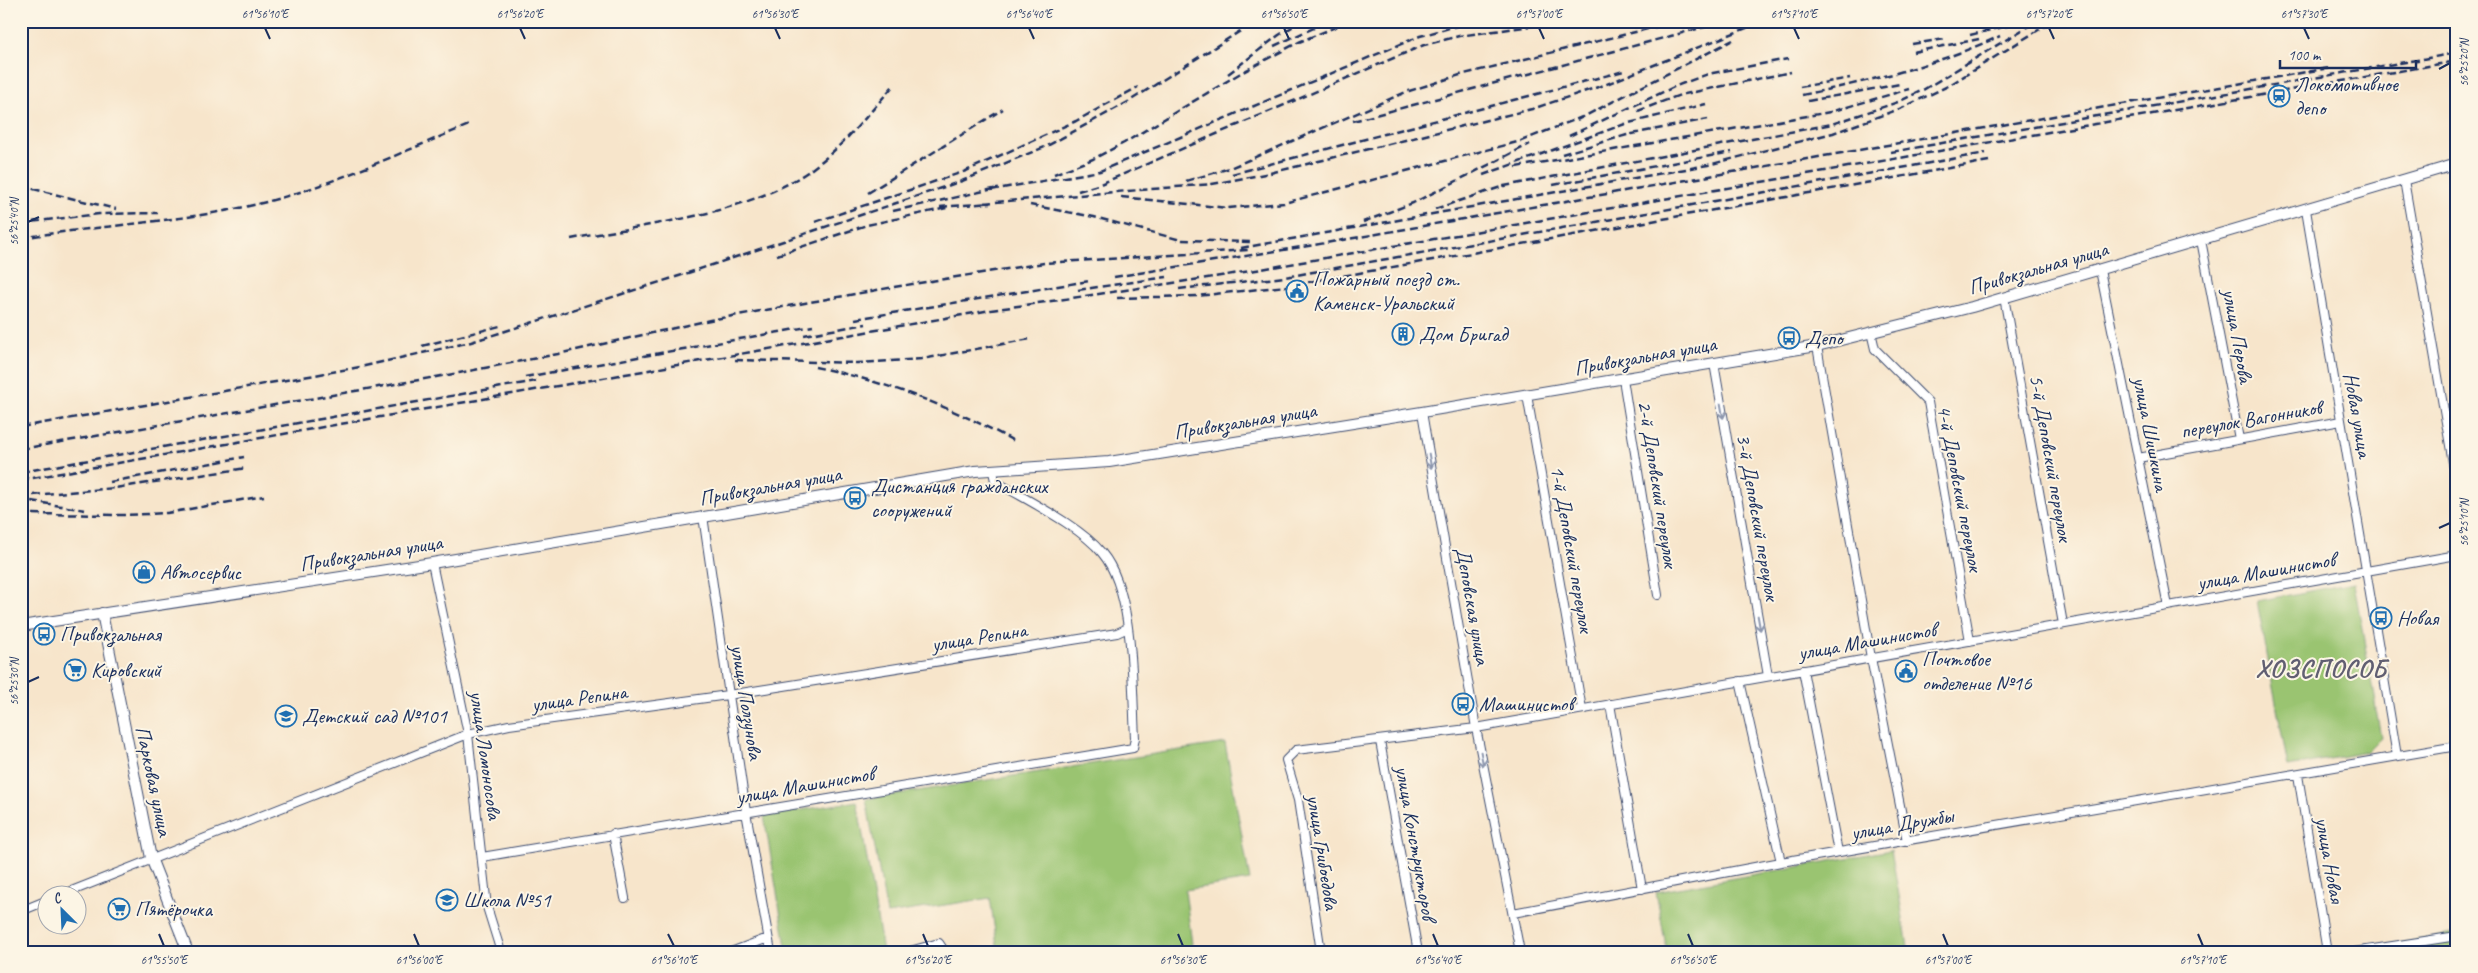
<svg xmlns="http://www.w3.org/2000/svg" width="2478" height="973" font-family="Caveat,sans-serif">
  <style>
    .green { fill: #9ac471; stroke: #5a7a68 }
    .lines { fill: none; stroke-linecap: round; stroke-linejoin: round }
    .minor-casing { stroke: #3c4a6e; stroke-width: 10 }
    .tertiary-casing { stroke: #3c4a6e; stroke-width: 12 }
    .minor { stroke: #fff; stroke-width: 8 }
    .tertiary { stroke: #fff; stroke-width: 10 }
    .rail { stroke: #1b2f5e; stroke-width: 2.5; stroke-dasharray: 8 4; stroke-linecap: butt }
    .oneway { stroke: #8d97ae }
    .ticks { fill: none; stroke: #1b2f5e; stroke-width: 2 }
    .labels { text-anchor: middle; stroke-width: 4; stroke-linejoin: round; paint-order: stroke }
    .poi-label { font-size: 21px; fill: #1b2f5e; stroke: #fcf5e5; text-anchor: start }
    .street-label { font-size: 21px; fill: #1b2f5e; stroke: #fcf5e5 }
    .district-label { font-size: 26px; font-weight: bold; letter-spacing: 1px; fill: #615f72; stroke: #fcf5e5 }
    .neatline { fill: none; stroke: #1b2f5e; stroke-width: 2 }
    .ticks-label { font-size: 12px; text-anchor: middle; fill: #1b2f5e }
  </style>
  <rect width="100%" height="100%" fill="#fcf5e5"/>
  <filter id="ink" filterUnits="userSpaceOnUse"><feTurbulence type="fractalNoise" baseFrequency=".02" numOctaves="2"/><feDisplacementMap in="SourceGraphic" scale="10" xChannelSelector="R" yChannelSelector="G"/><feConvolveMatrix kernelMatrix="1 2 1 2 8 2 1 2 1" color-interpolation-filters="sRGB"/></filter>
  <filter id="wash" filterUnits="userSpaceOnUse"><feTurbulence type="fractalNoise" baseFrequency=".0096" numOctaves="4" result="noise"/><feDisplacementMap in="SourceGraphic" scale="20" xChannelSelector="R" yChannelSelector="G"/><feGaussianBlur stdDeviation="1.12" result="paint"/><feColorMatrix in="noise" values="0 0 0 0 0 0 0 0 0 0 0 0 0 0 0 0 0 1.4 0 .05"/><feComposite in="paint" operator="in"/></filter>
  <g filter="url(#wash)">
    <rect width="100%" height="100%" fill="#f7e5cb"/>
    <!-- green -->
    <path class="green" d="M2354,583L2381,737L2366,752L2288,767L2257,601Z
      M1225,743L1250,880L1185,890L1193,952H998L990,898L887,914L866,799Z
      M857,801L883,952H787L764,816Z
      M1891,850L1909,952H1667L1656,892Z
      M2457,933V952H2351Z"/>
  </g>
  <g filter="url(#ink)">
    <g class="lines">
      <!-- minor casing -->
      <g class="minor-casing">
        <path id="minor" d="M2404,180L2457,486
          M2306,210L2397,756
          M2201,240L2239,439
          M2100,270L2168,606
          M2004,297L2063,624
          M1871,332L1875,349L1928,402L1970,641
          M1817,346L1871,658L1907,841
          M1714,363L1768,676
          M1623,379L1658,595
          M1527,395L1582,709
          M1422,412L1476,728L1520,952
          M2138,458L2341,421
          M703,516L746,812L771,952
          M432,563L468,734L487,907L501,952
          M1803,670L1838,852
          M1740,681L1781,862
          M1610,704L1642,889
          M1380,741L1418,952
          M2298,775L2327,952
          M613,834L625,898
          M482,857L1133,748L1135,738C1132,688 1135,592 1102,553C1079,525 1026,500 995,481L993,471
          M59,896L468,734L509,725L728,695L1117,633L1128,628
          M21,911L48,900
          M1513,913L1781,862L2457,746
          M731,952L768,938
          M906,952L939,943L945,952
          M1321,952L1298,800L1286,760L1296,750L1476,728L2457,555
          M2354,952L2457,936"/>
      </g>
      <!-- tertiary casing -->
      <g class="tertiary-casing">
        <path id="tertiary" d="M102,613L151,858L188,952
          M21,626L432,563L975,471L1109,462L1422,412L1817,346L1972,307L2457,164"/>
      </g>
      <!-- minor -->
      <use href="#minor" class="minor"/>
      <!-- tertiary -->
      <use href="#tertiary" class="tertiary"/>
      <!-- rail -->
      <path class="rail" d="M1970,35L2007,26L2018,21
        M1912,44L1945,39
        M1274,46L1329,21
        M1913,52L1979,39
        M1228,74L1279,35L1302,21
        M1800,87L1850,78
        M1802,95C1870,81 1937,65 2000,36
        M1808,101L1900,84
        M1638,111L1680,95L1791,72
        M1577,120L1733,40
        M1353,121L1727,21
        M1569,136L1676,86L1708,74L1788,59
        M1891,152L2457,53
        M1562,154L1627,135L1708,119
        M1516,167L1830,112L1909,89
        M1054,174L1093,159L1124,143L1239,74L1299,42L1350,21
        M1232,174L1624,71
        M1483,175L1625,124L1706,104
        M1186,181L1230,168L1406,92L1460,75L1680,21
        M1553,185L1732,152
        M21,186L116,209
        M991,190L1100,171L1420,36L1457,26L1486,21
        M1078,191L1098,185L1424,45L1459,36L1531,26L1668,21
        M868,193L1003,109
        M1121,197L1228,208L1284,203L1521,141L1582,117
        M984,203L1212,184L1270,173L1532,109L1604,85L1764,21
        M1030,205L1094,217L1181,240L1251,242
        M940,207L990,203
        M1435,209L1504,186L1832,124L1898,102L1923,90L2037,21
        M893,211L998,188
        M815,222L966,171L1076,121L1138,87
        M1363,222L1413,203L1530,144
        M21,223L99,214L158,213
        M21,238C101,225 184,222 262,203C333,185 401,152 469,125
        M571,239C647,224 750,215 813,168C844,145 868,115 893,86
        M1241,248L1708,165L1833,133L1902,108L1948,86L2053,21
        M777,255L867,225L947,208
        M1114,277L1314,245L2329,68
        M1179,289L1285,277L1986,153
        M1078,290L1167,277
        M1117,298L1197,296L1286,286L1989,161
        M855,319L1089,281
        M804,335L866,324
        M422,346L500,326
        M735,360L857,363L922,359L1030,339
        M815,367C885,381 951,407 1014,441
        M525,377L813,326
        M21,427L360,367L471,342L679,276L962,181L1047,146L1128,102L1256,21
        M21,449L459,373L558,354L710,320L894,287L1044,263L1249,250
        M21,472L536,381
        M21,480L991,310L1227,275L2457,61
        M110,482L244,457
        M21,496L115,488L247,468
        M31,501L85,510
        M21,514L126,515L167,513L264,496"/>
    </g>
    <!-- one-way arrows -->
    <defs><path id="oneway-shaft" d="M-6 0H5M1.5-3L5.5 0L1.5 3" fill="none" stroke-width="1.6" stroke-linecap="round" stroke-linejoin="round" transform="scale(1.25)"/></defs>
    <g class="oneway">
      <use href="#oneway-shaft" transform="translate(1722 411) rotate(80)"/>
      <use href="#oneway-shaft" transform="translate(1430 461) rotate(80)"/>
      <use href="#oneway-shaft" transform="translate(1759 623) rotate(80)"/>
      <use href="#oneway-shaft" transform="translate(1482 759) rotate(79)"/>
    </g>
  </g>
  <!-- ticks -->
  <path class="ticks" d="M265,28L270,39M520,28L525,39M775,28L780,39M1029,28L1034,39M1284,28L1289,39M1539,28L1544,39M1794,28L1799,39M2049,28L2054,39M2304,28L2309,39M2439,69L2450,63M28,222L39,217M2439,528L2450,523M28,682L39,677M159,934L164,946M414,934L419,946M668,934L674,946M923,934L928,946M1178,934L1183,946M1433,934L1438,946M1688,934L1693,946M1943,934L1948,946M2198,934L2203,946"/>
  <!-- icons -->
  <defs>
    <g id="station-ring" transform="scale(1.125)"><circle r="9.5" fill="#fcf5e5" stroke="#1f6fb2" stroke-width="1.5"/><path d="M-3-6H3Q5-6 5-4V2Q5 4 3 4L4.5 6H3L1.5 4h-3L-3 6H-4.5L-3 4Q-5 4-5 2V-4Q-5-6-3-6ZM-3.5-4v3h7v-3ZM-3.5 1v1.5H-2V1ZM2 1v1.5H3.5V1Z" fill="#1f6fb2"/></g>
    <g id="civic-ring" transform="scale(1.125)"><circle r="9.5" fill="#fcf5e5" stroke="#1f6fb2" stroke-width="1.5"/><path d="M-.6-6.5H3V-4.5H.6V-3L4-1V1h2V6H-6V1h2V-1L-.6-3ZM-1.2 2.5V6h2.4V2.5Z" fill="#1f6fb2"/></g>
    <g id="building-ring" transform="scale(1.125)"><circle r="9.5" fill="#fcf5e5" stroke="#1f6fb2" stroke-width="1.5"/><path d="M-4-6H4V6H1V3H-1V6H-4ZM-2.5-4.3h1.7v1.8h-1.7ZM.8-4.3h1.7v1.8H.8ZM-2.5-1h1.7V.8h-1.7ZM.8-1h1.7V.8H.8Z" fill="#1f6fb2"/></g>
    <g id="bus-ring" transform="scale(1.125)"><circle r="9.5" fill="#fcf5e5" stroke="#1f6fb2" stroke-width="1.5"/><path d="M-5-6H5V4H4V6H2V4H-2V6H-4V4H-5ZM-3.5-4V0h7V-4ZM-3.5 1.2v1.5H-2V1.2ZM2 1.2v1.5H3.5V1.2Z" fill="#1f6fb2"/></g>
    <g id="shop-ring" transform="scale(1.125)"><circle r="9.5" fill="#fcf5e5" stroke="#1f6fb2" stroke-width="1.5"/><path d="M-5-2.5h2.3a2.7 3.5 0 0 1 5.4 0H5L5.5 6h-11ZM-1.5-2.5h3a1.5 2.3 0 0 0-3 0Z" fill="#1f6fb2"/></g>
    <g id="supermarket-ring" transform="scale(1.125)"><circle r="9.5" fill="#fcf5e5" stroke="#1f6fb2" stroke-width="1.5"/><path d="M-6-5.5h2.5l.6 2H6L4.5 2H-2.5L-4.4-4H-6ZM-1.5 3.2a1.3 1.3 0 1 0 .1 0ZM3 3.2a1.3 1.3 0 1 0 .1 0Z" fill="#1f6fb2"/></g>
    <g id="school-ring" transform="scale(1.125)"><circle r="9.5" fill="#fcf5e5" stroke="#1f6fb2" stroke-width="1.5"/><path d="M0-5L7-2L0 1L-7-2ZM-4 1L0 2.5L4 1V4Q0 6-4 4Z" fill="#1f6fb2"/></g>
  </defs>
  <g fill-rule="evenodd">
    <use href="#station-ring" x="2279" y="96"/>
    <use href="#civic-ring" x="1297" y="291"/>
    <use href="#building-ring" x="1403" y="334"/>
    <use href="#bus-ring" x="1789" y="338"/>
    <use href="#bus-ring" x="855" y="498"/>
    <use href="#shop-ring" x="144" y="572"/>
    <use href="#bus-ring" x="2381" y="618"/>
    <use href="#bus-ring" x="44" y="634"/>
    <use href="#supermarket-ring" x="75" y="670"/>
    <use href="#civic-ring" x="1906" y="671"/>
    <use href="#bus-ring" x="1463" y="704"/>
    <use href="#school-ring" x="286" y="716"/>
    <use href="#school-ring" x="447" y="900"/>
    <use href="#supermarket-ring" x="119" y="909"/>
  </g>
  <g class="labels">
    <!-- poi labels -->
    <g class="poi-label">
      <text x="2295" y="91">Локомотивное<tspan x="2295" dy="24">депо</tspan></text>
      <text x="1313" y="286">Пожарный поезд ст.<tspan x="1313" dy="24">Каменск-Уральский</tspan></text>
      <text x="1419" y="341">Дом Бригад</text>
      <text x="1805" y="345">Депо</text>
      <text x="871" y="493">Дистанция гражданских<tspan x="871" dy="24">сооружений</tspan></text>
      <text x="160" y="579">Автосервис</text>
      <text x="2397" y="625">Новая</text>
      <text x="60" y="641">Привокзальная</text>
      <text x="1922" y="666">Почтовое<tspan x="1922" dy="24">отделение №16</tspan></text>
      <text x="91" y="677">Кировский</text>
      <text x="1479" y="711">Машинистов</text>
      <text x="302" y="723">Детский сад №101</text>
      <text x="463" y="907">Школа №51</text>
      <text x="135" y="916">Пятёрочка</text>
    </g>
    <!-- street labels -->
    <g class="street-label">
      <text transform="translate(2038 268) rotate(-16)" y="7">Привокзальная улица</text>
      <text transform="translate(2238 336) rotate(80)" y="7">улица Перова</text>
      <text transform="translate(1645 356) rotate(-10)" y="7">Привокзальная улица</text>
      <text transform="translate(2358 415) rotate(80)" y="7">Новая улица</text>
      <text transform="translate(2251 419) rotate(-10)" y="7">переулок Вагонников</text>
      <text transform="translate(1245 421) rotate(-9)" y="7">Привокзальная улица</text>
      <text transform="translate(2151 434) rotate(79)" y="7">улица Шишкина</text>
      <text transform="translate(2051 458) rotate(80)" y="7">5-й Деповский переулок</text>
      <text transform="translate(1658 484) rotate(81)" y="7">2-й Деповский переулок</text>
      <text transform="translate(770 486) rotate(-10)" y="7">Привокзальная улица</text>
      <text transform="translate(1960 488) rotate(79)" y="7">4-й Деповский переулок</text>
      <text transform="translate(1758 517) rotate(80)" y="7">3-й Деповский переулок</text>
      <text transform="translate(1572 549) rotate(80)" y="7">1-й Деповский переулок</text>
      <text transform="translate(371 553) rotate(-9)" y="7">Привокзальная улица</text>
      <text transform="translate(2266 571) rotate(-10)" y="7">улица Машинистов</text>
      <text transform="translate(1473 606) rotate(80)" y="7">Деповская улица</text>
      <text transform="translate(979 637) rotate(-9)" y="7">улица Репина</text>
      <text transform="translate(1867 641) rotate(-10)" y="7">улица Машинистов</text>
      <text transform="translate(579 698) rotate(-8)" y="7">улица Репина</text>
      <text transform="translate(747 702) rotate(81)" y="7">улица Ползунова</text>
      <text transform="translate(486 755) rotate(82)" y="7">улица Ломоносова</text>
      <text transform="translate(154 781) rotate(78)" y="7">Парковая улица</text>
      <text transform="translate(805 785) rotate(-10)" y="7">улица Машинистов</text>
      <text transform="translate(1902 824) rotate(-10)" y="7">улица Дружбы</text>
      <text transform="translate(1416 843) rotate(80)" y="7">улица Конструкторов</text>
      <text transform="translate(1323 852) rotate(81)" y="7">улица Грибоедова</text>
      <text transform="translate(2330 860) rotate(80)" y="7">улица Новая</text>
    </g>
    <!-- district labels -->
    <g class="district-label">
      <text x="2321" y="677">ХОЗСПОСОБ</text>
    </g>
  </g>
  <!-- margin -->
  <rect width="2478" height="973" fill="none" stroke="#fcf5e5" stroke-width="55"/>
  <!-- north arrow -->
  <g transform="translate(62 910) rotate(336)"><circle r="24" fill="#fcf5e5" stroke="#a2a6af"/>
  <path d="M0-4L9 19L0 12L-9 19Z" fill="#1f6fb2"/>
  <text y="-8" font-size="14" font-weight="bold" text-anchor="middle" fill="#1b2f5e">С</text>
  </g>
  <!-- scale -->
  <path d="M2280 60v8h136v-8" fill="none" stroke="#1b2f5e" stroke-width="2.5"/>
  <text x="2288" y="60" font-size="15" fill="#1b2f5e" stroke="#fcf5e5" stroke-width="4" paint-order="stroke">100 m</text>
  <rect x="28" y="28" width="2422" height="918" class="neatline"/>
  <g class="ticks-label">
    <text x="265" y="18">61°56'10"E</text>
    <text x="520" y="18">61°56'20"E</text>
    <text x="775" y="18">61°56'30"E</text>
    <text x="1029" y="18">61°56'40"E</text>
    <text x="1284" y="18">61°56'50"E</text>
    <text x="1539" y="18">61°57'00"E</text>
    <text x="1794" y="18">61°57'10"E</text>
    <text x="2049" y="18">61°57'20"E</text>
    <text x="2304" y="18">61°57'30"E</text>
    <text transform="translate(2464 63) rotate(-90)" y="4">56°25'20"N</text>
    <text transform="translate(14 222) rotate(-90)" y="4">56°25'40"N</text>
    <text transform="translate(2464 523) rotate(-90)" y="4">56°25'10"N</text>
    <text transform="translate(14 682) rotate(-90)" y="4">56°25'30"N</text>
    <text x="164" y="964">61°55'50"E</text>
    <text x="419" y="964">61°56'00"E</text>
    <text x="674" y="964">61°56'10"E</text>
    <text x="928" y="964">61°56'20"E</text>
    <text x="1183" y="964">61°56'30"E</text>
    <text x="1438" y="964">61°56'40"E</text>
    <text x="1693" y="964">61°56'50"E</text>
    <text x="1948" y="964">61°57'00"E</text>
    <text x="2203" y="964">61°57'10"E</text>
  </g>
</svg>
